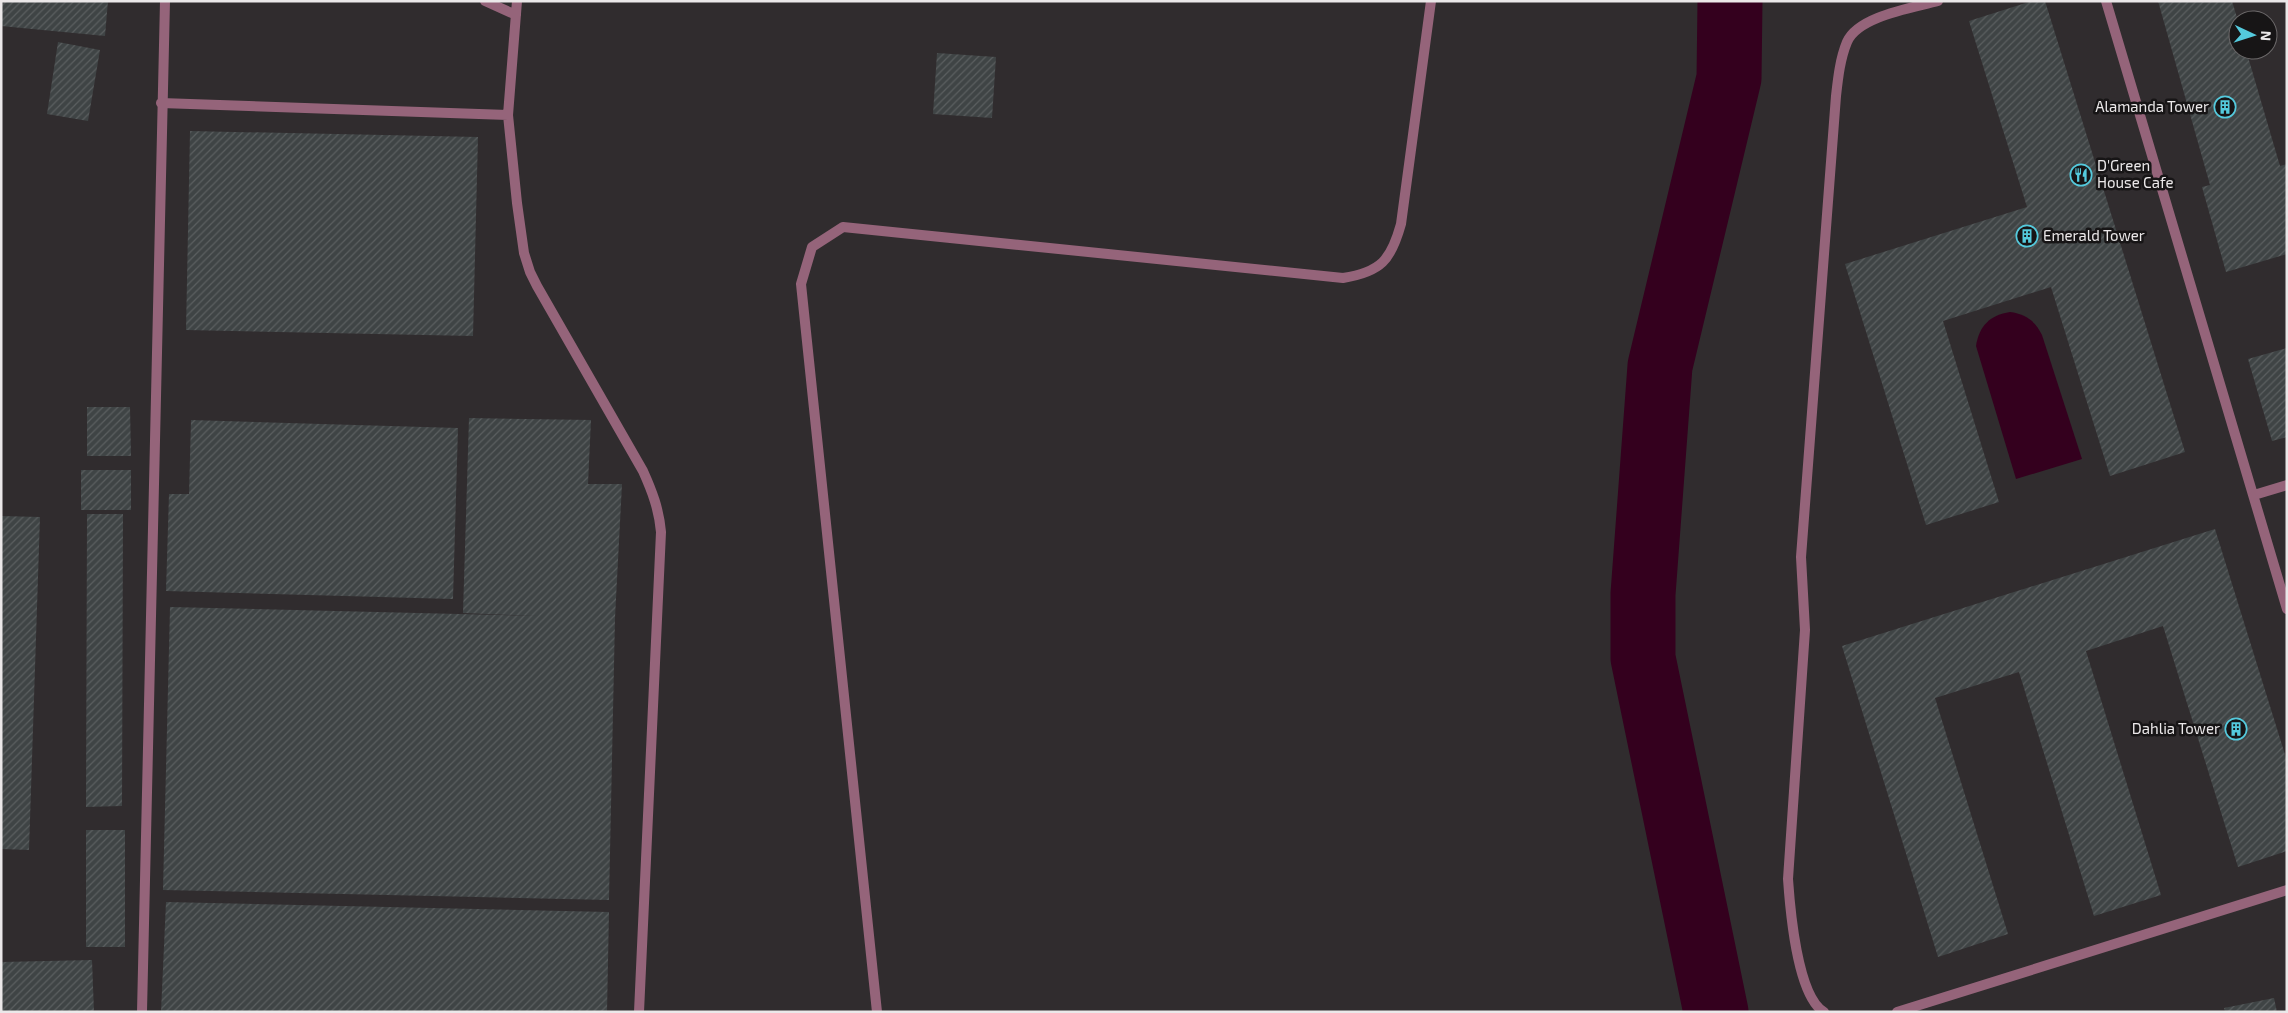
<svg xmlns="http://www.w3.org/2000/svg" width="2288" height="1013" font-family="'Exo 2',sans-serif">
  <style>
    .water { fill: #34001e }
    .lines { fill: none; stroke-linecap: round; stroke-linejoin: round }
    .river { stroke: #34001e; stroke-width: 65 }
    .building { fill: url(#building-hatch) }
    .lane { stroke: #95647a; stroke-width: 10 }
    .labels { text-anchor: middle; stroke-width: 5; stroke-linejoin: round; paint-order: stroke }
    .poi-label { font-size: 15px; fill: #ebe8e9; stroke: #171516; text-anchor: end }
  </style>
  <defs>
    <pattern id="building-hatch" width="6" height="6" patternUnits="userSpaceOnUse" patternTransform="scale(1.25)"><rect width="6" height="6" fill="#3f4445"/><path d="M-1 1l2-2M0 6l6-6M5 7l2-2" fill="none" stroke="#5b5f60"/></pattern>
  </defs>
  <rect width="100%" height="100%" fill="#302c2e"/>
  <!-- water -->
  <path class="water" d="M2010,312C2026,314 2035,321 2042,335L2082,459L2016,479L1976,346C1979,326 1990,315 2010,312Z"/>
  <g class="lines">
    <!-- river -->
    <path class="river" d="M1716,1012L1643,658V594L1660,366L1729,78L1730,1"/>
  </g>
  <!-- building -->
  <path class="building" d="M1,1H108L105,36L1,26Z
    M2032,1H2045L2185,452L2110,476L2051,287L1943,321L1999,502L1926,525L1845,264L2027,207L1969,21Z
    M2158,1H2232L2238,21V50H2246L2280,166L2287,164V254L2226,272L2202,187L2210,185Z
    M58,42L100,50L88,121L47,114Z
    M937,53L996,57L992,118L933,114Z
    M190,131L478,137L473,336L186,330Z
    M2287,348V437L2272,441L2248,359Z
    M87,407H130L131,456H87Z
    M469,418L591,420L588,484H622L615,618L609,900L163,890L170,607L538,616L463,613Z
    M191,420L458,428L453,599L166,591L169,494H189Z
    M81,470H131V510H81Z
    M87,514H123L122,806L86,807Z
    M1,516L40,517L29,850L1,849Z
    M2215,529L2287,761V851L2238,867L2163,626L2086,651L2161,895L2094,916L2019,672L1935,698L2008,934L1938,957L1842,646Z
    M86,830H125V947H86Z
    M166,902L609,912L607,1012H161Z
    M92,960L94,1012H1V962Z
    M2274,998L2277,1012H2225L2224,1008Z"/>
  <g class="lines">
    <!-- lane -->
    <path class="lane" d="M485,1L516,15
      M517,1L508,115L517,203L524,253L530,272L537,286L643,471C652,491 659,509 661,532L639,1012
      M2106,1L2287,609
      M161,103L508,115
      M2254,495L2287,485
      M142,1012L165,1
      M877,1012L801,284L812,247L843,227L1343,278C1381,272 1391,260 1401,224L1431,1
      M1824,1012C1797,996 1790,908 1788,879L1805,630L1801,557L1836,96C1838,78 1840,59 1847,42C1858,16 1913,8 1938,1
      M1897,1012L2287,890"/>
  </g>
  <!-- icons -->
  <defs>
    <g id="building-ring" transform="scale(1.125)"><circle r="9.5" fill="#171516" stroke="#54cadd" stroke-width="1.5"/><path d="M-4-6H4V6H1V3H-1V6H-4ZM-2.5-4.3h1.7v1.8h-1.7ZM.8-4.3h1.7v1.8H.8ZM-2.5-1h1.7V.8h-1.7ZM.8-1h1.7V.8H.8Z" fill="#54cadd"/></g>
    <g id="restaurant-ring" transform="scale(1.125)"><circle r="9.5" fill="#171516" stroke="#54cadd" stroke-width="1.5"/><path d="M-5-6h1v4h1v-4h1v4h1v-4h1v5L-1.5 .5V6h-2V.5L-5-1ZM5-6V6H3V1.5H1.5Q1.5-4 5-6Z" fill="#54cadd"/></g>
  </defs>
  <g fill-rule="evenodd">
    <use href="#building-ring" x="2225" y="107"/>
    <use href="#restaurant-ring" x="2081" y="175"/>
    <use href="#building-ring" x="2027" y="236"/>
    <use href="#building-ring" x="2236" y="729"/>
  </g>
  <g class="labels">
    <!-- poi labels -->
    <g class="poi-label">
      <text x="2209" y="112">Alamanda Tower</text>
      <text x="2097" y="171" text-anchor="start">D'Green<tspan x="2097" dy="17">House Cafe</tspan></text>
      <text x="2043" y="241" text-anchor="start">Emerald Tower</text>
      <text x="2220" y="734">Dahlia Tower</text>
    </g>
  </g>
  <!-- border -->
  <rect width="2288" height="1013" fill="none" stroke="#ebe8e9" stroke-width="5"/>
  <!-- north arrow -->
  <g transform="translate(2253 35) rotate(94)"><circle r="24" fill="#171516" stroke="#6c696a"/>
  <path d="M0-4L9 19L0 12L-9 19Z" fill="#54cadd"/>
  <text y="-8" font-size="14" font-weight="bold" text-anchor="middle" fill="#ebe8e9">N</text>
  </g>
</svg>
